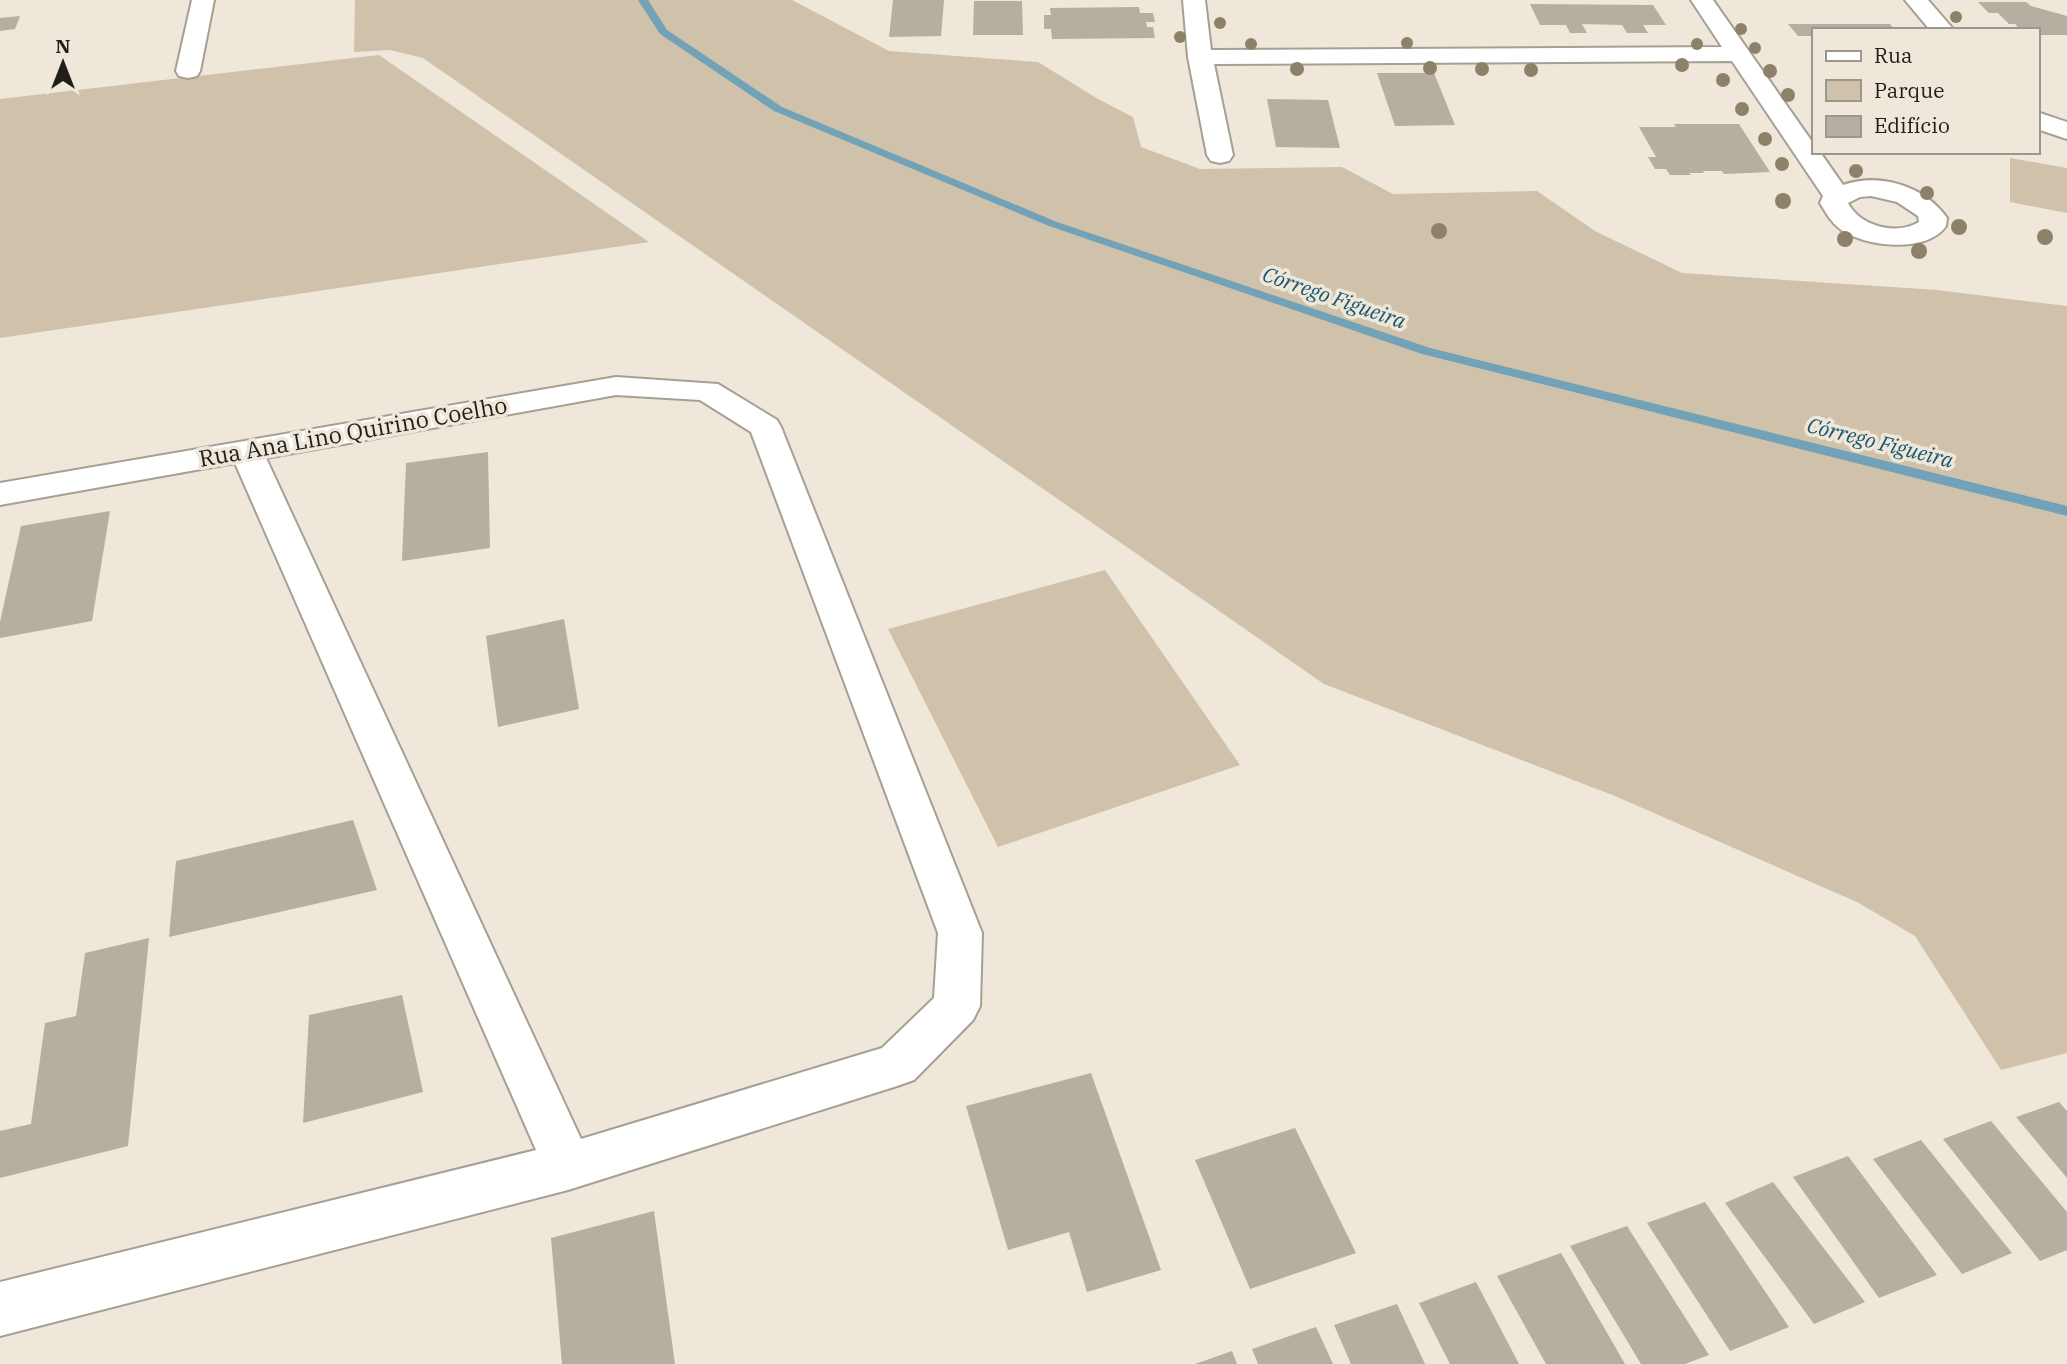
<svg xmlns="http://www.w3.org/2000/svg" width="2067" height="1364" font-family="'IBM Plex Serif',serif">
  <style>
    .green { fill: #d0c2aa }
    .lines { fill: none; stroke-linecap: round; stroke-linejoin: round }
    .stream { fill: #71a2b7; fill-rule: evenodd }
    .building { fill: #b5aea1 }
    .street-casing { stroke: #a69f93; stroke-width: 4 }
    .street { fill: #fff; fill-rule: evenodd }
    .tree { fill: #8e8169 }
    .labels { text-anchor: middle; stroke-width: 7; stroke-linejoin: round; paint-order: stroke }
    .far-water-label { font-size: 21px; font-style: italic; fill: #17576e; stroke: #eee7da }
    .street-label { font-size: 23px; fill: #211e19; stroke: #eee7da }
  </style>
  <rect width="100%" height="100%" fill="#eee7da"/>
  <!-- green -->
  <path class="green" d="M355,0H792L889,51L1038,62L1098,99L1133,117L1141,147L1200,169L1342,167L1393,194L1537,191L1595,231L1682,273L1937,290L2067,306V1053L2001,1070L1915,936L1857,902L1615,796L1324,684L423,58L390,50L354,52Z
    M379,55L649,242L0,338V99Z
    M2010,158L2067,168V213L2010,202Z
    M1105,570L1240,765L998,847L888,629Z"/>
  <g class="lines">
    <!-- stream -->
    <path class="stream" d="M638,0H648L667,30L782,107L1057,222L1430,348L2067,506V516L1422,354L1049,226L774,111L660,34Z"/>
  </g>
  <!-- building -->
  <path class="building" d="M893,0H944L941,36L889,37Z
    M974,1H1022L1023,35H973Z
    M1978,2H2026L2031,6L2067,16V35H2037V30H2021L2015,24H2009L1998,13H1989Z
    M1530,4L1653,5L1666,25H1643L1648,33H1627L1622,25L1582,24L1587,33H1570L1566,25H1540Z
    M1139,7L1140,13H1153L1155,22H1146L1147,27H1153L1155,38L1052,39L1051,29H1044V15H1051L1050,8Z
    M20,16L15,29L0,31V18Z
    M1788,24H1890L1895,30H1813V36H1798Z
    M1377,73H1434L1455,125L1395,126Z
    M1267,99L1328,100L1340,148L1276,147Z
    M1674,124H1739L1770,172L1724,174L1722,171H1703L1704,173H1689L1691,175H1670L1666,169H1655L1648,157H1656L1639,127H1676Z
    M488,452L490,548L402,561L406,463Z
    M110,511L92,621L0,638V622L21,526Z
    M564,619L579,709L498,727L486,636Z
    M353,820L377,890L169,937L176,861Z
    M149,938L128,1146L0,1178V1131L31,1124L45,1023L76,1016L85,953Z
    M402,995L423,1092L303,1123L309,1015Z
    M1091,1073L1161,1270L1087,1292L1069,1232L1008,1250L966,1106Z
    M2059,1102L2067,1111V1178L2016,1117Z
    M1991,1121L2067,1212V1250L2040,1261L1943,1139Z
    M1295,1128L1356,1253L1250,1289L1195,1160Z
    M1921,1140L2012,1253L1962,1274L1873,1159Z
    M1848,1156L1937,1275L1879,1298L1793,1177Z
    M1773,1182L1865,1302L1814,1324L1725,1203Z
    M1705,1202L1789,1327L1730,1351L1647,1223Z
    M654,1211L675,1364H562L551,1238Z
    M1627,1226L1709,1355L1685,1364H1641L1570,1246Z
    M1561,1253L1625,1364H1546L1497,1276Z
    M1476,1282L1519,1364H1450L1419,1303Z
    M1397,1304L1425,1364H1351L1334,1325Z
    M1316,1327L1333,1364H1258L1252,1349Z
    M1232,1351L1237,1364H1195Z"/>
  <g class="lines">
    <!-- street casing -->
    <g class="street-casing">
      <path id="street" d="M192,0H214L200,71L197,76L188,78L179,76L176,71Z
        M1183,0H1205L1211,50L1722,47L1691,0H1713L1813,143V152H1820L1843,185C1880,172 1925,186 1947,218L1946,226C1927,254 1864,247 1840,229C1831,222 1826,213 1820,203L1823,196L1732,61L1214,64L1233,155L1229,161L1220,163L1211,161L1207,155L1188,57ZM1871,196L1897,202L1918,216L1919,222C1896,236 1860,226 1848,203L1860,197Z
        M1905,0H1928L1954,30H1930Z
        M2037,112L2067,122V139L2037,129Z
        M616,377L718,384L777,420L781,427L982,933L980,1006L973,1020L914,1080L897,1086L568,1190L0,1336V1282L536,1150L235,463L0,505V483ZM616,395L700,400L751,432L938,933L934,998L882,1048L581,1139L266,458Z"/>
    </g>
    <!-- street -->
    <use href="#street" class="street"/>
  </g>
  <!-- trees -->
  <g class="tree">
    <circle cx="1956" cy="17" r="6"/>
    <circle cx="1220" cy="23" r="6"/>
    <circle cx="1741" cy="29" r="6"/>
    <circle cx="1180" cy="37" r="6"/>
    <circle cx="1407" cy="43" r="6"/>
    <circle cx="1251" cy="44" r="6"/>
    <circle cx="1697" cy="44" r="6"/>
    <circle cx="1755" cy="48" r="6"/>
    <circle cx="1682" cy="65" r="7"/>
    <circle cx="1430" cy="68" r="7"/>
    <circle cx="1297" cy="69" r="7"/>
    <circle cx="1482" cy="69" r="7"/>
    <circle cx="1531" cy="70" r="7"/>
    <circle cx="1770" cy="71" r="7"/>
    <circle cx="1723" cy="80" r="7"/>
    <circle cx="1788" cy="95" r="7"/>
    <circle cx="1742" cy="109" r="7"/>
    <circle cx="1765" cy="139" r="7"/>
    <circle cx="1782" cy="164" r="7"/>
    <circle cx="1856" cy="171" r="7"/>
    <circle cx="1927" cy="193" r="7"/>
    <circle cx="1783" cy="201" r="8"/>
    <circle cx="1959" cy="227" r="8"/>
    <circle cx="1439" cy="231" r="8"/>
    <circle cx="2045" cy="237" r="8"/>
    <circle cx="1845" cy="239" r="8"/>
    <circle cx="1919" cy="251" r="8"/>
  </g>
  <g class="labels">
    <!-- far-water labels -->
    <g class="far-water-label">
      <text transform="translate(1334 298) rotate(19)" y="7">Córrego Figueira</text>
      <text transform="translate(1880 443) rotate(14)" y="7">Córrego Figueira</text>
    </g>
    <!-- street labels -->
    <g class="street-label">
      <text transform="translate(353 432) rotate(-10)" y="8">Rua Ana Lino Quirino Coelho</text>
    </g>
  </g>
  <!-- legend -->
  <rect x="1812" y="28" width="228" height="126" fill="#eee7da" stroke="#9c978d" stroke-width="2"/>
  <rect x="1826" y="51" width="35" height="10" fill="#ffffff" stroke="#9c978d" stroke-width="2"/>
  <text x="1874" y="63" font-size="21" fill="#211e19">Rua</text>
  <rect x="1826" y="80" width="35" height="21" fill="#d0c2aa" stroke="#9c978d" stroke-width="2"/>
  <text x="1874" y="98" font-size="21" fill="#211e19">Parque</text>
  <rect x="1826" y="116" width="35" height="21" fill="#b5aea1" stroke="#9c978d" stroke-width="2"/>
  <text x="1874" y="133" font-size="21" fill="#211e19">Edifício</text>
  <!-- north arrow -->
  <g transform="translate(63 63)" stroke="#eee7da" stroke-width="5" paint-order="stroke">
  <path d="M0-5L12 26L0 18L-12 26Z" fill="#211e19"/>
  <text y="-10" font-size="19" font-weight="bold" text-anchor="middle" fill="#211e19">N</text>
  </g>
</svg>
